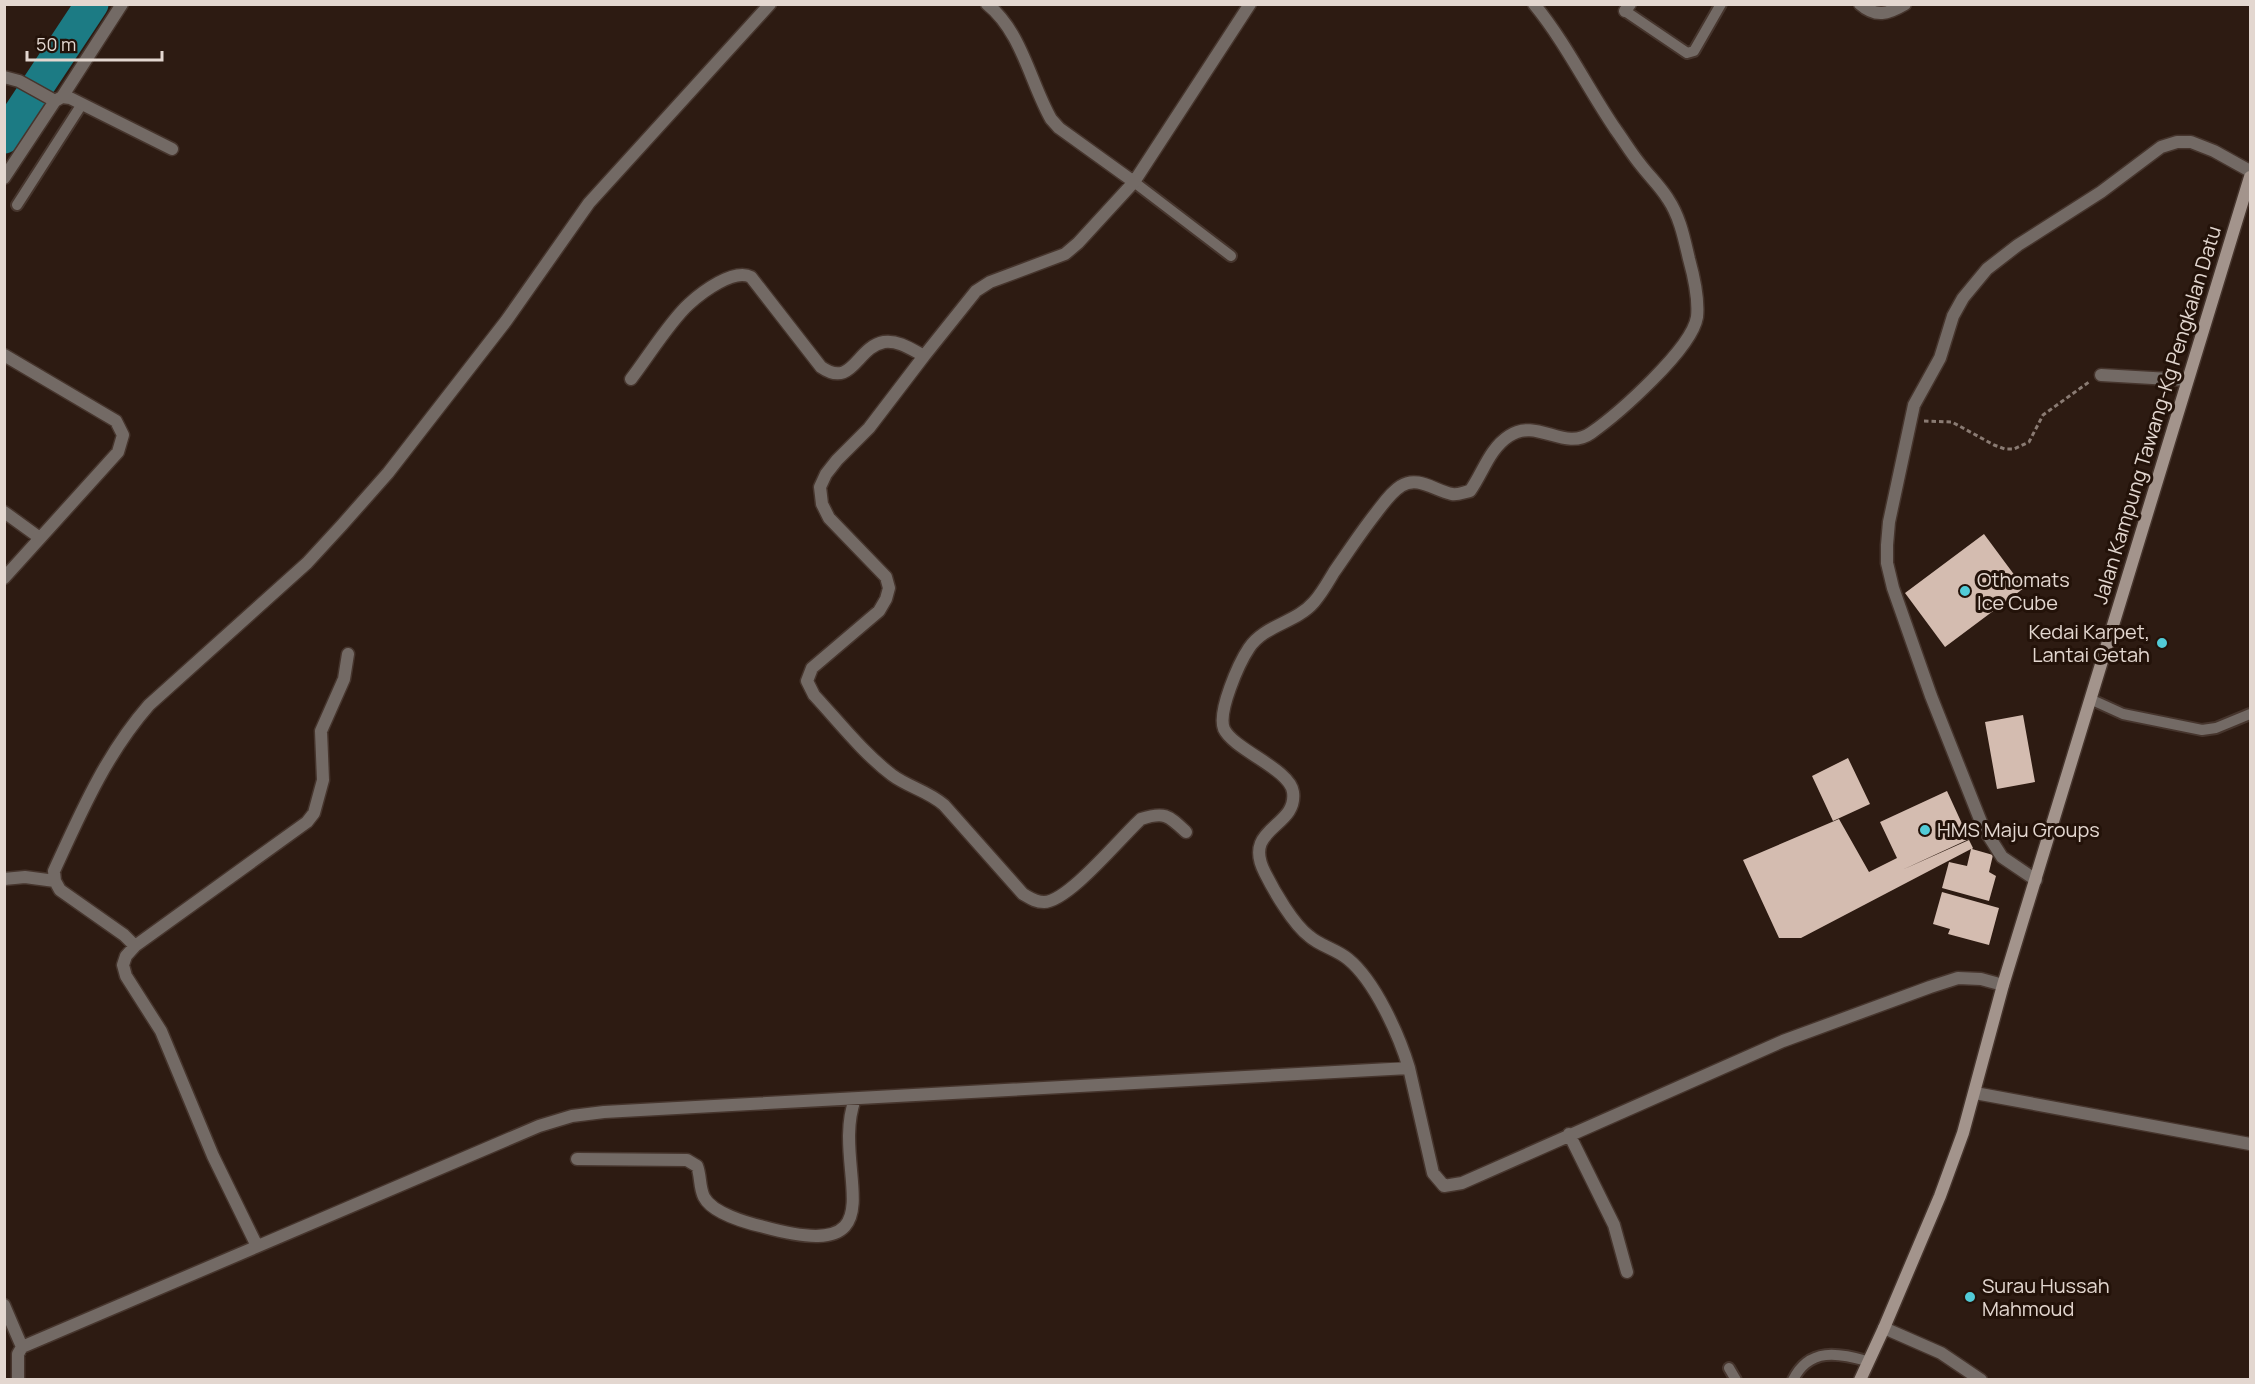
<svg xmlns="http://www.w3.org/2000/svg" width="2255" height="1384" font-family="Manrope,sans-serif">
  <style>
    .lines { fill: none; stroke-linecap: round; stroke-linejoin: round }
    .river { stroke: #1c7b84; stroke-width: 33 }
    .building { fill: #d4bcb0 }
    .lane-casing { stroke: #46352d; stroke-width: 14 }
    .street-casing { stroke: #46352d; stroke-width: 15 }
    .secondary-casing { stroke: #46352d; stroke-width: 15 }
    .path { stroke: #8a7b73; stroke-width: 3; stroke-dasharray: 4.5 3; stroke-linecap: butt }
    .lane { stroke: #736a65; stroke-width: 10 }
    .street { stroke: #736a65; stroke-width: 12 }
    .secondary { stroke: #a3948c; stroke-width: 12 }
    .poi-dot { fill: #52cbd7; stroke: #231209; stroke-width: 2 }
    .labels { text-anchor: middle; stroke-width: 6; stroke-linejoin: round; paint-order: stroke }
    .street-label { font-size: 20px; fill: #e3d7d0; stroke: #231209 }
    .poi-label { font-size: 20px; fill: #e3d7d0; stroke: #231209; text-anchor: start }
  </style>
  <rect width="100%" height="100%" fill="#2d1b12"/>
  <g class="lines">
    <!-- river -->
    <path class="river" d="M4,137L92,4"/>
  </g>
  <!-- building -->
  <path class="building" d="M1984,534L2024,588L1945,647L1905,593Z
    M2023,715L2035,782L1997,789L1985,722Z
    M1848,758L1870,804L1833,821L1812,776Z
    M1947,791L1969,839L1902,870L1969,840L1973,848L1972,849L1993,855L1989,872L1996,876L1989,901L1942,888L1949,862L1967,866L1971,849L1801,938H1779L1743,860L1839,819L1869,872L1897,858L1880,822Z
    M1942,892L1999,908L1989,945L1948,934L1950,929L1933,924Z"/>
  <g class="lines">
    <!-- lane casing -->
    <g class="lane-casing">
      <path id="lane" d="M1625,11L1687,53L1694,51L1721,4
        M1134,182L1231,256
        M17,205L82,104
        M2090,699L2123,714L2202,730L2216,728L2250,714
        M1729,1368L1736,1380
        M1793,1380C1809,1347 1839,1353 1867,1361"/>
    </g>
    <!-- street casing -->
    <g class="street-casing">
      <path id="street" d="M987,4C1022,32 1030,82 1051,119L1059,128L1134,182
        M1860,4C1876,18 1888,14 1905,4
        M1625,11L1630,4
        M4,77L19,81L55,101
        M62,97L122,4
        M4,178L55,101L62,97L70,98L172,149
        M4,355L116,421L123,435L118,452L4,578
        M2101,375L2187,380
        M631,379C648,357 670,321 689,304C702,292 734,268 751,277L821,367C853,389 856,347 884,342C898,340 911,349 924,356
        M4,512L40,538
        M1186,832C1169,816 1165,811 1141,819C1121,837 1068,902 1044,902C1035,902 1030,898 1023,894L944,805C928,791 908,787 892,775C863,753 839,722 814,695L807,681L812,668L879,611L886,599L889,588L886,577L829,518L822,504L820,487L826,474L837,460L869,428L924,356L976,291L990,282L1065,254L1078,243L1134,182L1250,4
        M4,879L25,877L55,881
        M2036,880L2002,857L1983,827L1931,696L1893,588L1887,563V545L1889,522L1914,405L1940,358L1953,316L1963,298L1987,269L2018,245L2101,192L2161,147L2177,142H2191L2214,151L2250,171
        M135,946L307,822L314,813L323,780L321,731L344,679L348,654
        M1409,1068C1399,1035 1375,981 1348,959C1336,949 1320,946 1309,936C1293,924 1274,891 1265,873C1241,827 1298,828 1293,792C1290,769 1234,750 1224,729C1217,712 1239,663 1249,648C1264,625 1296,623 1314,602C1322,593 1328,582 1334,572C1348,552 1361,532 1376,513C1383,504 1391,492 1401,486C1418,475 1435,491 1452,494C1458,495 1464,492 1470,491C1483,473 1489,449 1509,436C1537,417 1564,452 1591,433C1618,414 1692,349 1697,317C1699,298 1694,277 1689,259C1684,238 1680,217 1668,199C1660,186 1649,176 1640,164C1631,153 1624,141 1616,130C1588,89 1566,43 1534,4
        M1975,1093L2250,1144
        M1569,1134L1614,1225L1627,1272
        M577,1159L687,1160L697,1166C701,1176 699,1187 704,1197C712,1213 747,1223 764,1227C905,1266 829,1169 855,1099
        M257,1246L213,1156L161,1031L126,976L123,965L126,956L135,946L124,935L60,890L55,881L54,871C81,812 106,754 149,705L307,563L342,525L388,473L506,321L589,203L770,4
        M4,1305L22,1347
        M1884,1328L1941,1353L1981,1380
        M18,1380V1354L22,1347L539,1126L572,1116L604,1112L1409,1068L1433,1173L1444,1186L1462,1183L1783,1041L1930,987L1958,978L1981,979L2003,985"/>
    </g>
    <!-- secondary casing -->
    <g class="secondary-casing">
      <path id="secondary" d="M1860,1380L1884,1328L1940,1196L1963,1133L2003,985L2250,177"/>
    </g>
    <!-- path -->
    <path class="path" d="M1924,421L1952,422L1994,445L2005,449H2014L2029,442L2043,415L2089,382"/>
    <!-- lane -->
    <use href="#lane" class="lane"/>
    <!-- street -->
    <use href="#street" class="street"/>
    <!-- secondary -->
    <use href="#secondary" class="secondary"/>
  </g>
  <!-- markers -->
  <g class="poi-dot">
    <circle cx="1965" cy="591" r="6"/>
    <circle cx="2162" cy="643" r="6"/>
    <circle cx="1925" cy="830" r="6"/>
    <circle cx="1970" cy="1297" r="6"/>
  </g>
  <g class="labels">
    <!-- street labels -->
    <g class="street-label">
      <text transform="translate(2157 415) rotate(-73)" y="7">Jalan Kampung Tawang-Kg Pengkalan Datu</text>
    </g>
    <!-- poi labels -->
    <g class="poi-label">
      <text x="1977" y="587">Othomats<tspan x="1977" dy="23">Ice Cube</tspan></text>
      <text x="2150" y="639" text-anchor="end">Kedai Karpet,<tspan x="2150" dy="23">Lantai Getah</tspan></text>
      <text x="1937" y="837">HMS Maju Groups</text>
      <text x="1982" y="1293">Surau Hussah<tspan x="1982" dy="23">Mahmoud</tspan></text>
    </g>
  </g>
  <!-- border -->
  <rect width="2255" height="1384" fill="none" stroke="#e3d7d0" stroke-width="12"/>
  <!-- scale -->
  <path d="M27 51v9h135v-9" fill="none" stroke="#e3d7d0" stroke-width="3"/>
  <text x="36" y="51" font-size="18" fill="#e3d7d0" stroke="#231209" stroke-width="4.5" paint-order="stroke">50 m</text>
</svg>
